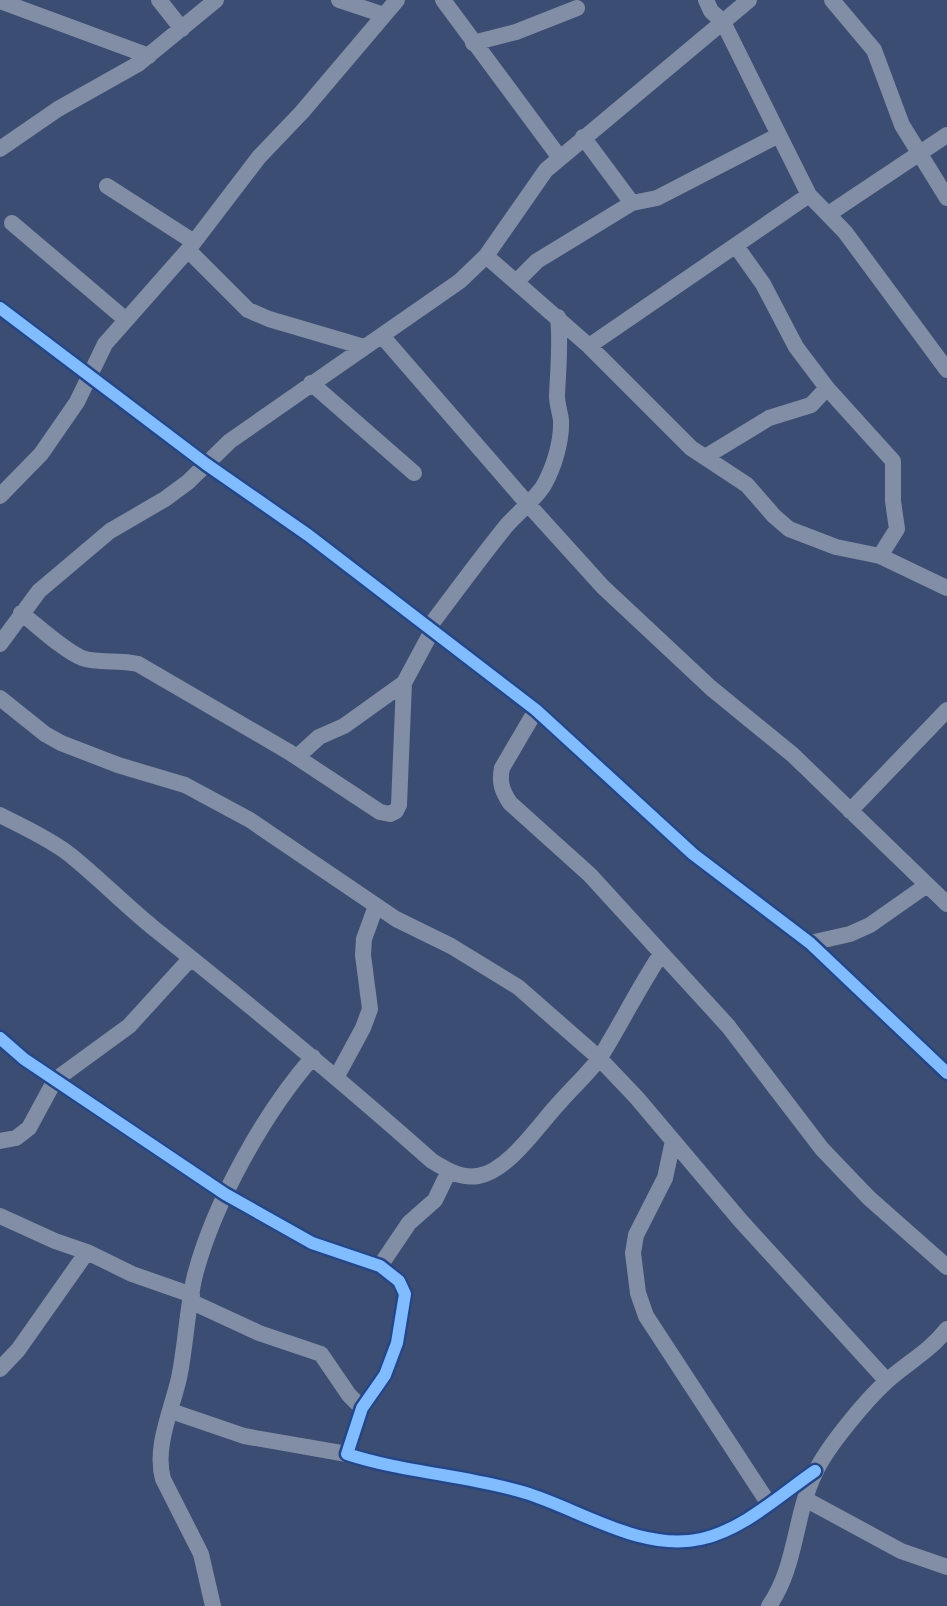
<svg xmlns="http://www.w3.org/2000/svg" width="947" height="1606" font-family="'Roboto Condensed',sans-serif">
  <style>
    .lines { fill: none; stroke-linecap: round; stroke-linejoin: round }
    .minor { stroke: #828ea6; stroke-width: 16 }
    .cycleway-casing { stroke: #244688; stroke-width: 17 }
    .cycleway { stroke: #80bcff; stroke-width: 12 }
  </style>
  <rect width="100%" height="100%" fill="#3b4d72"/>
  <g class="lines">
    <!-- minor -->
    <path class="minor" d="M159,0L182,29
      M339,0L384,15
      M443,0L560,158
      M706,0L711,11L723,22L779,135
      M832,0L874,50L902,125L947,198
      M0,1L149,56
      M473,43L516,32L577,8
      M583,137L632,203L657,198L779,135L809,195L845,232L947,370
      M0,149L58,109L138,64L216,0
      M107,186L194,242
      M830,213L947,135
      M12,223L125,319
      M736,246L763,284L796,347L827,388L893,461V501L897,529L880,556
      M188,250L248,310L269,319L364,347
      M486,256L589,346L691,448L747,485L774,516L789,529L836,547L880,556L947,588
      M517,281L537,261L632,203
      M0,308L206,464L308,535L536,710L693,854L810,943L947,1073
      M382,336L526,502L603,587L711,688L793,755L947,904
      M589,346L809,195
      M311,383L414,473
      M705,457L769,418L811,405L827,388
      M0,496L41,454L77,402L105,344L188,250L259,157L302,112L397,0
      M21,613C38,626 63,650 82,658C98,664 119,659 138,664L289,752L380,812L390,814L396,811L399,805L404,683
      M429,627C455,593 480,558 507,525C518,513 537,497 544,485C554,467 562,441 561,420C560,412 557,404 557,396C558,369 561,344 558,317
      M0,644L39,591L110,531L165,499L188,482L230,441L460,281L486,256L546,170L749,0
      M0,698L45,734L61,743L118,765L185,785L250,820L396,919L451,946L518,987L599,1058L637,1098L740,1220L887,1381
      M536,710L502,768C499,782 502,791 510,803L590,875L728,1026L822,1149L869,1198L947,1267
      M297,757L319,737L344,726L404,683L433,629
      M850,811L947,710
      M0,815C23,827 48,838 69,854C99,878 126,906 156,930C250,1005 342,1081 432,1161C445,1169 461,1179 478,1176C509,1171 539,1124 560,1102C573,1087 590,1072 601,1056C622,1022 639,987 661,954
      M810,943L850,934L870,925L927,885
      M0,1038L24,1059L225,1194L312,1243L380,1266L399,1281L405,1294L397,1343L385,1375L362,1408L347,1454C405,1473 467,1475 526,1493C581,1510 641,1552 701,1539C743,1530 780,1495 815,1471
      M337,1076L363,1028L370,1009L363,955L364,939L376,906
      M0,1141L16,1138L29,1128L55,1080L129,1026L191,958
      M673,1141L665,1178L636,1235L633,1253L638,1293L646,1316L769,1504
      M0,1216L55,1241L87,1252L132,1274L192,1295
      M380,1266L409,1223L435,1200L449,1171
      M192,1302L259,1333L321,1354L349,1395L362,1408
      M0,1369L18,1350L87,1252
      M171,1411L244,1436L347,1454
      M805,1499L901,1551L947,1567
      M213,1606L201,1554L163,1479C154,1447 172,1409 179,1378C186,1344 187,1308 195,1275C214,1203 264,1113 313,1057
      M769,1606C797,1566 794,1516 815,1473C826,1448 866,1400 887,1381C907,1363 930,1351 947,1329"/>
    <!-- cycleway casing -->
    <g class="cycleway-casing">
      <path id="cycleway" d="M0,308L206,464L308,535L536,710L693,854L810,943L947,1073
        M0,1038L24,1059L225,1194L312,1243L380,1266L399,1281L405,1294L397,1343L385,1375L362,1408L347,1454C405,1473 467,1475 526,1493C581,1510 641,1552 701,1539C743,1530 780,1495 815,1471"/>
    </g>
    <!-- cycleway -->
    <use href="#cycleway" class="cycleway"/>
  </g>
</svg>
